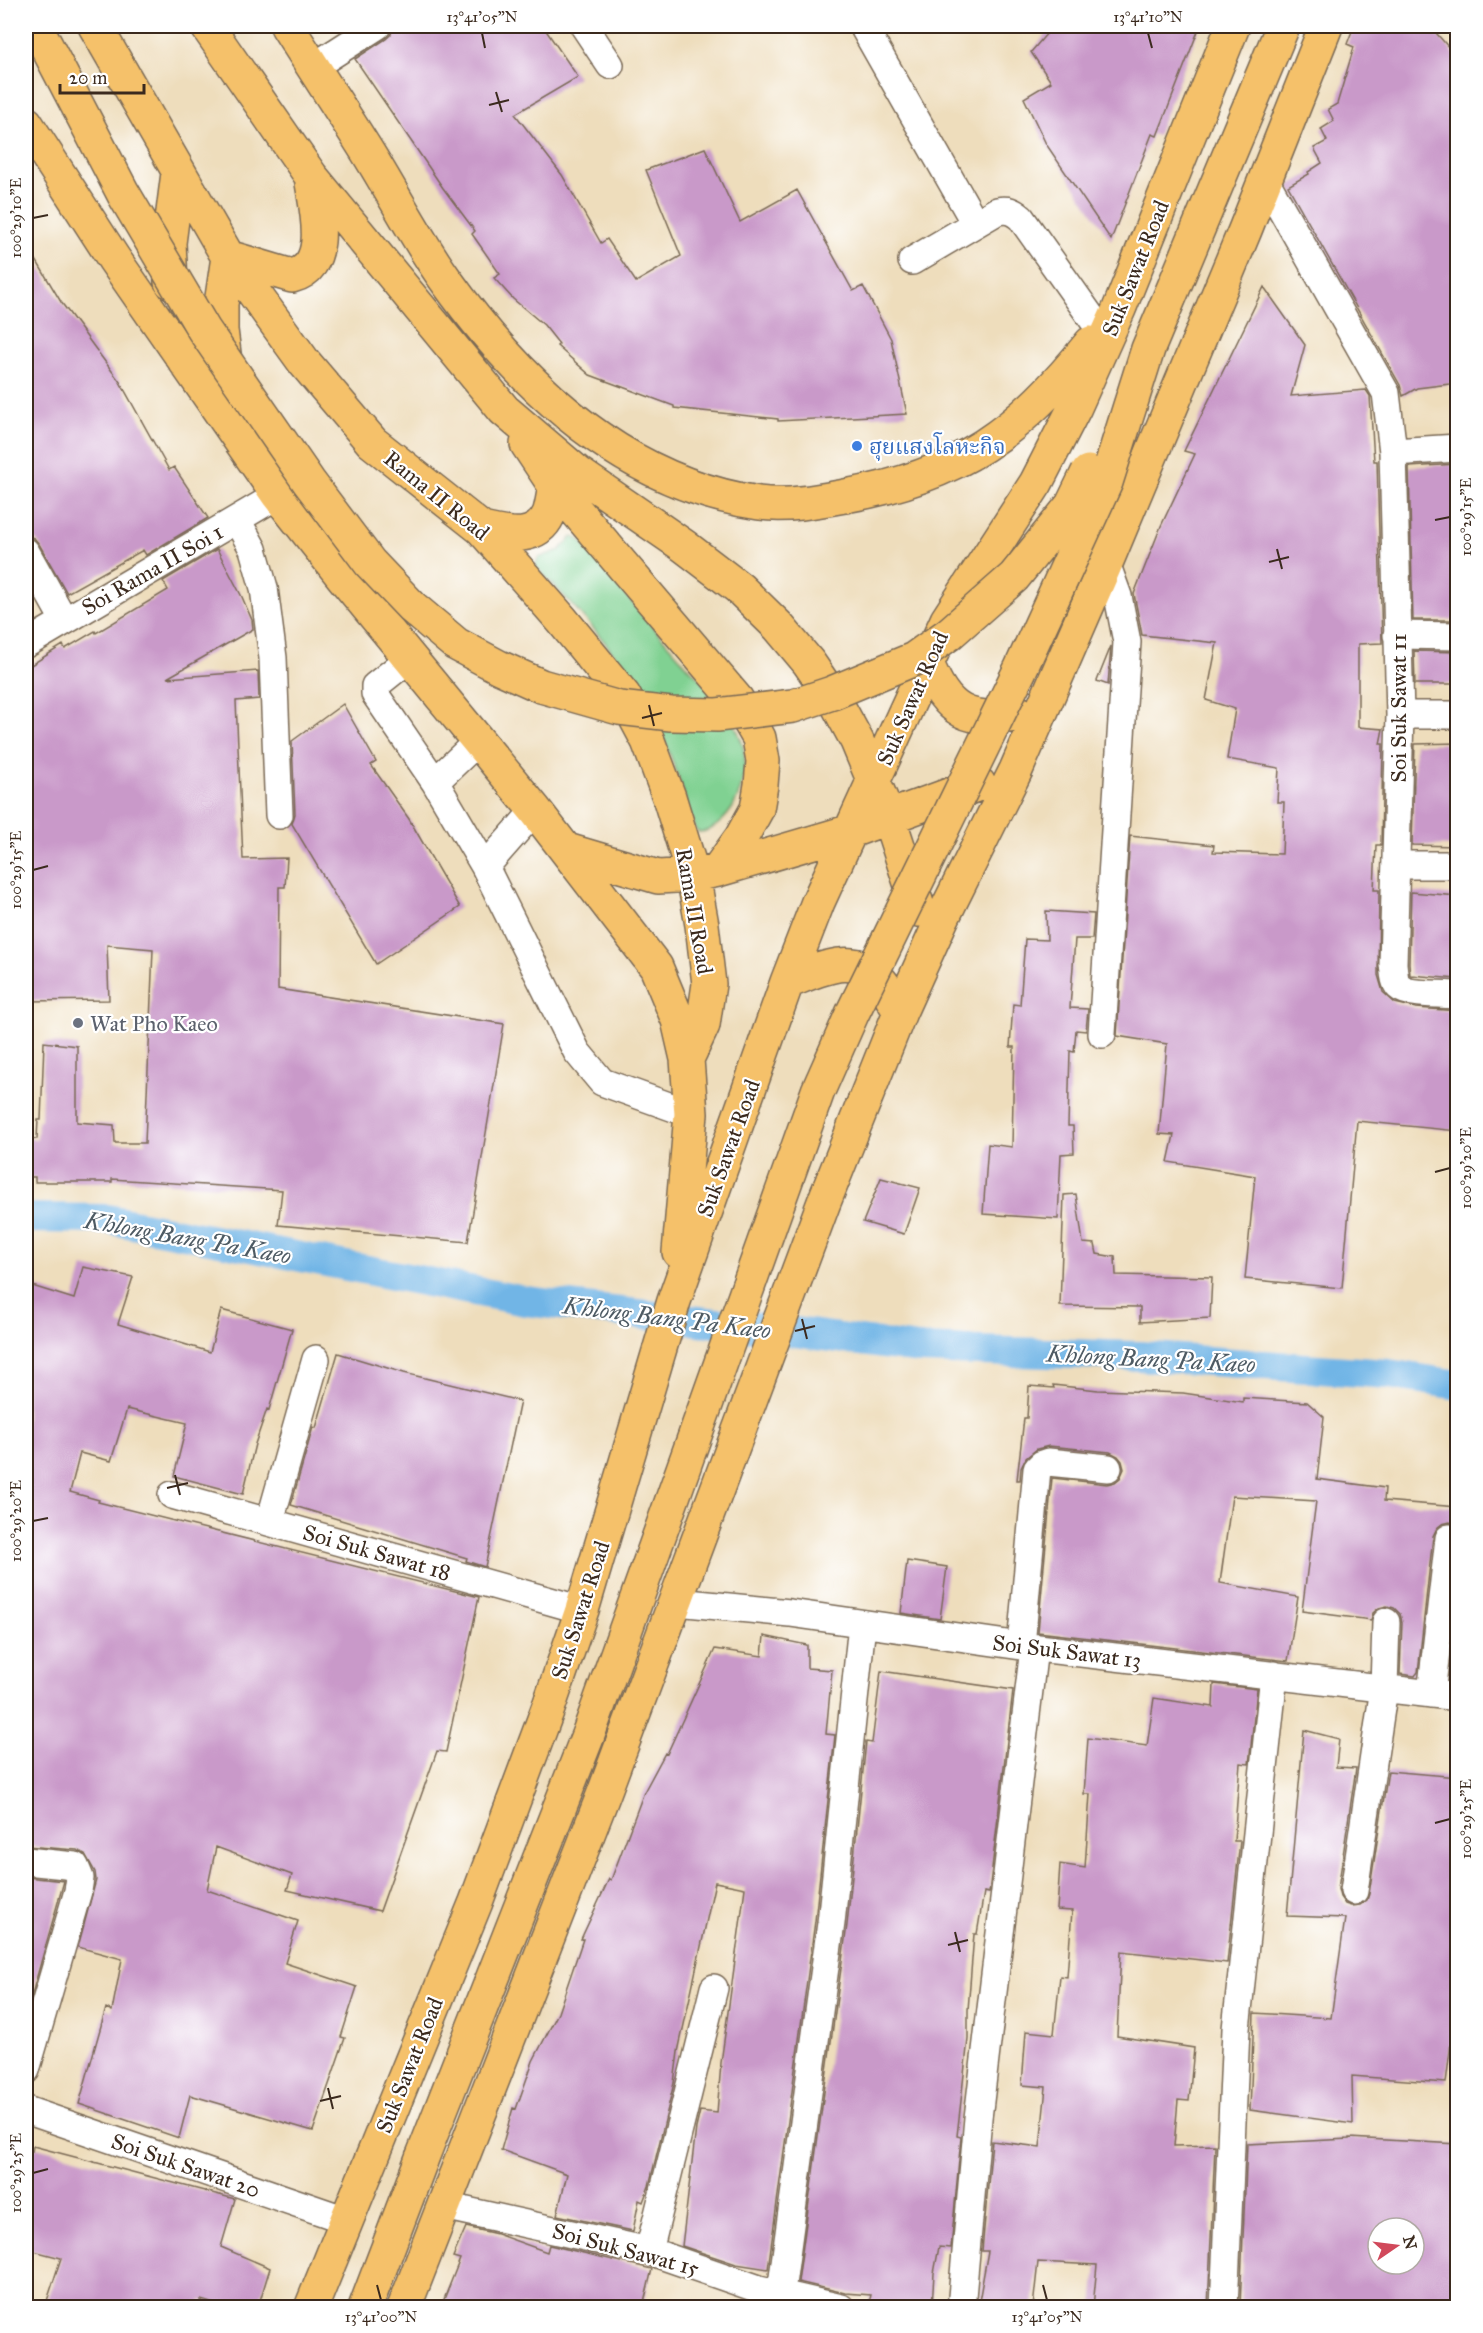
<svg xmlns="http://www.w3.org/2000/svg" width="1483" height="2333" font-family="'IM FELL Great Primer','Noto Serif Thai',serif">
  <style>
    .green { fill: #80d192; stroke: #5e7e58; stroke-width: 1.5 }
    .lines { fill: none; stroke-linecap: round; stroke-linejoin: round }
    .canal { stroke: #71b5e6; stroke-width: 30 }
    .building { fill: #c999c9; fill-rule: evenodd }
    .minor-casing { stroke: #7a6955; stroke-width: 30 }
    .major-casing { stroke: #7a6955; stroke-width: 36 }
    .minor { stroke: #fff; stroke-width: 27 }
    .major { stroke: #f5c16b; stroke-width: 33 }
    .major-bridge-casing { stroke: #7a6955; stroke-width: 36; stroke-linecap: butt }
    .major-bridge { stroke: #f5c16b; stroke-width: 33 }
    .ticks { fill: none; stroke: #3b2a1e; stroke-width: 2 }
    .shop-dot { fill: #3f7fe0; stroke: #fff; stroke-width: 2 }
    .worship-dot { fill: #6b7280; stroke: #fff; stroke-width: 2 }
    .labels { text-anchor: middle; stroke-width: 4.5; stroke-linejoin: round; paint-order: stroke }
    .street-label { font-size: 22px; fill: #3b2a1e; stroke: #fff }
    .shop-label { font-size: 22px; fill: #366cbe; stroke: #fff; text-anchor: start }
    .worship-label { font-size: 22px; fill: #5b616d; stroke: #fff; text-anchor: start }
    .water-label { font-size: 24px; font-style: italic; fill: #4e5b64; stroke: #fff }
    .neatline { fill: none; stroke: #3b2a1e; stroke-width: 2 }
    .ticks-label { font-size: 15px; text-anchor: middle; fill: #3b2a1e }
  </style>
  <rect width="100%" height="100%" fill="#fff"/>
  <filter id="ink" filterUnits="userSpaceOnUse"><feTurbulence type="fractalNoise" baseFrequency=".0167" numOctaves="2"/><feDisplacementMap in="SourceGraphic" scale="12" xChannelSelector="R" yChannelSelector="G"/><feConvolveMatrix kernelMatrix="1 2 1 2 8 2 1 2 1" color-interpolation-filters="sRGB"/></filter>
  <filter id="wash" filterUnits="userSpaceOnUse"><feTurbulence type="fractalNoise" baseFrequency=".008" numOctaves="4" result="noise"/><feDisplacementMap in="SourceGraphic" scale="24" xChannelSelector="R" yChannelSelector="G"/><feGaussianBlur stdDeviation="1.35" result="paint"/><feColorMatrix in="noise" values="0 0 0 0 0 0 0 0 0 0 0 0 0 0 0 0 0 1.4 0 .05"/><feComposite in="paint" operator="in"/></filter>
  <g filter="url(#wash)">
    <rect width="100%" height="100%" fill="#eeddbc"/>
    <!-- green -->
    <path class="green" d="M572,537L579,539C610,576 641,614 673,650C697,678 729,704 741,740C749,761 743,788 733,807C726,818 712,833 698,832L695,829C680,784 666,733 641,693C612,646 574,605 535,566L538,558L560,550Z"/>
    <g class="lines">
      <!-- canal -->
      <path class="canal" d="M26,1218L107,1219L525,1301L787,1331L919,1349L1139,1356L1389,1374L1458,1385"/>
    </g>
    <g id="blocks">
      <!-- building -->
      <path class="building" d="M393,26H543L578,77L515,114L562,175L601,243L607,239L636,282L681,256L646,170L705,148L740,222L797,190L853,291L863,286L891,339L907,414L778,421V419L674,408V406L590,375L557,346L559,344L544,325L513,299L494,278L500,274L472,234L475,231L443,188L355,59L386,39L391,34Z
        M1053,26H1200L1157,136L1152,134L1111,240L1046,144L1024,98L1051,82L1031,52Z
        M1354,26H1430L1458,58V383L1417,388L1403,396L1400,385L1288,186L1309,174L1308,172L1322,163L1314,148L1327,141L1321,129L1334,121L1328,109L1337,104L1354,47L1347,44Z
        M26,243L61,302L120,382L169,470L174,467L208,518L146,555L143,550L67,593L39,544L34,538L26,536Z
        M1264,287L1305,345L1291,396L1366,390L1370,396L1374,461H1377L1382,643L1358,644V727L1383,729L1380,744H1383L1381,845H1376L1374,890H1379L1378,975L1383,992L1395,1003L1416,1008L1458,1011V1131L1357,1121L1342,1288L1245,1279L1255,1176L1168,1162L1174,1135L1159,1134L1167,1044L1117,1036L1130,836L1214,845L1213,852L1282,854L1284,802H1277L1279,768L1227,759L1235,709L1206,700L1217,643L1142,635L1134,594L1161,526L1195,454L1184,451Z
        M1458,464V620H1413L1409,467Z
        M217,549L242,597L252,620L253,629L167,678L258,671L259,699L236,701L243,859L287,858L285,887H279L278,989L504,1024L468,1242L278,1225L282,1190L112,1179V1182H35V1177H26V1138L37,1139L38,1120H41L44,1042L77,1046V1122L114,1125L115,1143H145L153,949L107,945L109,1000L26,1001V668L63,645L65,649L95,631L96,633L168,590L163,581Z
        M1111,646L1108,685L1097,681Z
        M1414,651L1458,652V684H1415Z
        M343,704L376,762L371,765L409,819L460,907L376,964L292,824L295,814L292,741Z
        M1458,743V846L1412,845L1415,744Z
        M1411,892L1458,896V979L1410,975L1409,963Z
        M1046,911L1094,914L1092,939H1075L1070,1008L1088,1009L1086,1031L1076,1030L1074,1052L1070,1051L1068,1126H1073L1074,1153L1061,1154L1058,1219L983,1214L988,1144L1012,1147L1014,1047H1010L1013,1004L1020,1005L1025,939L1047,940Z
        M881,1178L920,1188L904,1234L863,1222Z
        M1076,1194L1083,1243L1095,1244L1097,1254L1115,1257L1116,1275L1212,1277L1210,1318L1140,1322V1307L1060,1306L1064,1195Z
        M83,1267L133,1277L118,1324L210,1352L221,1310L292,1329L269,1410L267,1409L255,1444L243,1494L174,1476L187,1423L127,1409L111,1461L80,1453L70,1492L99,1500L98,1502L479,1597L446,1752L437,1751L380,1911L287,1890L292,1875L216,1847L207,1890L298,1921L285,1963L357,1987L341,2037L345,2038L313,2131L190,2095L179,2138L79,2104L106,2008L112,2011L122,1959L78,1947L96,1880L95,1872L85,1854L77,1850L26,1846V1284L74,1299Z
        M338,1353L404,1373L520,1401L485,1567L466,1561L467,1558L291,1505L313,1427L316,1428Z
        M1053,1385L1098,1390L1183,1393L1243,1402V1398L1307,1402L1324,1417L1317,1479L1385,1488L1384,1501L1458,1507V1525L1450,1522L1442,1524L1437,1528L1433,1536L1418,1672L1415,1676L1400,1674L1402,1622L1400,1614L1394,1608L1387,1606L1379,1608L1373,1613L1371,1620L1302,1611L1316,1501L1232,1496L1220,1583L1298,1597L1288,1661L1038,1632L1052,1478L1107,1484L1115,1482L1120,1478L1124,1469L1122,1461L1118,1456L1110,1452L1049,1446L1037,1449L1026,1458L1021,1468L1020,1480H1017L1024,1418H1027L1029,1386L1054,1388Z
        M907,1561L947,1567L940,1619L901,1613Z
        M1458,1602V1674H1449Z
        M764,1636L807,1645V1668L832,1670L826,1734L835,1735L815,1921L768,2269L736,2264L682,2246L696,2128L700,2111L717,2113L721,2063L745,1888L715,1882L678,2052L674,2083L649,2186L643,2202L639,2200L633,2231L557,2215L567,2174L501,2150L513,2108L516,2109L533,2061L558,2013L583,1939H581L609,1879L611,1880L644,1792L665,1753L667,1754L715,1649L762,1656Z
        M881,1671L1013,1690L989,1893L984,1892L977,1934H974L968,2010V2039L957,2136L961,2137L951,2248L939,2247L934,2273L932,2307H868L871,2295L845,2293L798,2282L847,1925L866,1742L872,1743Z
        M1214,1684L1257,1689L1249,1764L1240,1763L1234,1841H1240L1227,1963L1121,1951L1117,2036L1194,2048L1189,2101L1178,2100L1174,2146L1215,2145L1208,2307H1093L1097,2265L1038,2262L1033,2307H978L988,2251H982L992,2141L1040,2147L1046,2087L1022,2085L1026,2031L1054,2034L1060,1976L1067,1977L1072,1911L1057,1910L1060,1864L1085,1868L1090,1794H1084L1088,1738L1147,1746L1154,1698L1213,1707Z
        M1304,1730L1339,1739L1336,1767L1356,1768L1338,1889L1340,1897L1345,1904L1351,1906L1360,1905L1367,1900L1369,1894L1388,1771L1458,1777V1986L1446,2083L1352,2076L1353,2124L1250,2110L1254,2013L1331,2018L1345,1918L1287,1916Z
        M26,1877L64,1881L26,2015Z
        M1349,2138L1458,2144V2307H1240L1247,2144L1349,2139ZM1378,2228H1414V2264H1378Z
        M33,2146L235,2199L221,2247L270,2268L258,2307H224L201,2300L200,2307H45L61,2258L26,2249V2150L32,2152Z
        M466,2227L497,2234L547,2252L549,2245L652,2269L643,2307H441L460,2259L453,2257Z"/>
    </g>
  </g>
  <g filter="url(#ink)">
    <use href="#blocks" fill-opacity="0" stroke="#7a6955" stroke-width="1.5"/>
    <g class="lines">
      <!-- minor casing -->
      <g class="minor-casing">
        <path id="minor" d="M584,26L610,65
          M863,26L975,223
          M313,67L377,26
          M1264,178L1386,393L1393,452L1400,715L1393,964C1394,971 1394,982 1399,987C1407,995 1445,994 1458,995
          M912,261L997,211C1008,209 1013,211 1021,218L1101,331
          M1393,452L1458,448
          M237,520L253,549L264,588L273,658L279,815
          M26,552L64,620
          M1397,635L1458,636
          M26,644L278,495
          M410,658L375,686V694L435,782L485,867L577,1052L602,1082L691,1114
          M1400,715H1458
          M435,782L479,740
          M1396,865H1458
          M485,867L535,810
          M1102,1034L1127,642L1118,596L1106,563
          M172,1495L582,1610
          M270,1521L316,1359
          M677,1602L790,1613L1021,1646L1458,1697
          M1021,1646L1037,1469L1042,1464L1048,1462L1108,1468
          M1431,1694L1449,1538
          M26,1861L75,1866L80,1878L78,1891L26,2070
          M1354,1891L1384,1688L1386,1622
          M26,2110L346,2220
          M444,2206L649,2251L759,2289L841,2308
          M649,2251L714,1988
          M781,2292L831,1923L862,1624
          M961,2308L978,2118L1034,1648
          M1224,2308L1236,2029L1274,1675"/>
      </g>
      <!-- major casing -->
      <g class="major-casing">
        <path id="major" d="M95,26L228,257L304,362L372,442L482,529L562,620L624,696L648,741L669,797L693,875L702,925L709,984L703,1025L687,1059
          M207,26L311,176L504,410L578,473L684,546L739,588L778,626L809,663L837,704L857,741L889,818L919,910
          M287,26C312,66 338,105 363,145C391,189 415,237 445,279C521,386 624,483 759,503C787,507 818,501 845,496C960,476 1019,432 1091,343
          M26,123L114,259L278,495L343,577L535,810L656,967L678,1020L687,1059L691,1114L679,1252
          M171,282L169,243L178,173
          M226,369L221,330V304L228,257L292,276C333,266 315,206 311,176
          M527,444L555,486L737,700L759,738L763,761L761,785L757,809L741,838L718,870
          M482,529C505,534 536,543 549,514C552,506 553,495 555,486
          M927,663C946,712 969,724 1021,714
          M567,850L658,877L693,875L718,870L851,831L979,784
          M787,982C819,970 856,949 882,983C889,992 894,1002 900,1012
          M311,2308L476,1902L549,1706L582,1610L674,1301L787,982L818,902L947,620L1036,483L1075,407L1119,309L1233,26
          M365,2308L422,2158
          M404,2308L604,1793L824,1202L900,1012L942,919L1016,770L1106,563L1245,230L1326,26"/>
      </g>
      <!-- minor -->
      <use href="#minor" class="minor"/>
      <!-- major -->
      <use href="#major" class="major"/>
      <!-- major-bridge casing -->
      <g class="major-bridge-casing">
        <path id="major-bridge" d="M36,26L123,193L204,330L309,482L370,563L412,607L456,644L499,667L541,686L619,708L671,714L717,715L793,706L832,693L914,659L949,634L1014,577L1072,505L1088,472
          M422,2158L588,1735L818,1091L852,1014L1020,670L1106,482L1148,349L1283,26"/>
      </g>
      <!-- major-bridge -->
      <use href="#major-bridge" class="major-bridge"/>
    </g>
  </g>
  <!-- ticks -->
  <path class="ticks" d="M482,33L485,48M1148,33L1152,48M496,92L502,112M489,105L509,100M33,218L48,215M1435,520L1450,517M1277,549L1282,569M1269,562L1289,557M649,705L654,726M642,718L662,713M33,870L48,866M1435,1172L1450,1168M802,1319L807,1339M795,1331L815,1326M175,1475L180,1495M167,1488L188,1483M33,1521L48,1518M1435,1823L1450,1819M955,1932L960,1952M948,1945L968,1940M328,2088L333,2109M320,2101L341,2096M33,2173L48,2169M377,2285L381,2300M1043,2285L1047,2300"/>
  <!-- markers -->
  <circle class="shop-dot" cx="857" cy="446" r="6"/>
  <circle class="worship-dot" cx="78" cy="1023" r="6"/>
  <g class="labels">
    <!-- street labels -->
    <g class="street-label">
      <text transform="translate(1135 268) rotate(-68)" y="8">Suk Sawat Road</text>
      <text transform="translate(437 495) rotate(39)" y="8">Rama II Road</text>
      <text transform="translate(152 569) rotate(-30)" y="8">Soi Rama II Soi 1</text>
      <text transform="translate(912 698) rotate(-66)" y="8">Suk Sawat Road</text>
      <text transform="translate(1398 708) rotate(-90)" y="8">Soi Suk Sawat 11</text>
      <text transform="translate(695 911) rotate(80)" y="8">Rama II Road</text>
      <text transform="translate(728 1148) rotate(-70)" y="8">Suk Sawat Road</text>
      <text transform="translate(377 1552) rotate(16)" y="8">Soi Suk Sawat 18</text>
      <text transform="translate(580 1610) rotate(-72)" y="8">Suk Sawat Road</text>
      <text transform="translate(1067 1651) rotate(7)" y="8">Soi Suk Sawat 13</text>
      <text transform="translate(409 2065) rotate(-68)" y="8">Suk Sawat Road</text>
      <text transform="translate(186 2165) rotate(19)" y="8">Soi Suk Sawat 20</text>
      <text transform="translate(626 2249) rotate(15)" y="8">Soi Suk Sawat 15</text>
    </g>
    <!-- shop labels -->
    <g class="shop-label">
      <text x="869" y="454">ฮุยแสงโลหะกิจ</text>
    </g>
    <!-- worship labels -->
    <g class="worship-label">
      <text x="90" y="1031">Wat Pho Kaeo</text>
    </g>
    <!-- water labels -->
    <g class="water-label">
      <text transform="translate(188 1238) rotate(10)" y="8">Khlong Bang Pa Kaeo</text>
      <text transform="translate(667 1318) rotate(7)" y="8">Khlong Bang Pa Kaeo</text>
      <text transform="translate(1151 1359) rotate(3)" y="8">Khlong Bang Pa Kaeo</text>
    </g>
  </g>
  <!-- margin -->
  <rect width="1483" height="2333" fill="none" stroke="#fff" stroke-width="66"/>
  <!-- north arrow -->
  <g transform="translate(1396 2246) rotate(76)"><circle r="28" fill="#ffffff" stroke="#b1aaa5" stroke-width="1.5"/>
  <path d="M0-4.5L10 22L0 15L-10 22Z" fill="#d1495b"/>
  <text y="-9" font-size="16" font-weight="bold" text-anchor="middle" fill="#3b2a1e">N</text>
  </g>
  <!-- scale -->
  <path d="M60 84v9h84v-9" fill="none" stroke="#3b2a1e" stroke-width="3"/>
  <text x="69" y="84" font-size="18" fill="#3b2a1e" stroke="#ffffff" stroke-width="4.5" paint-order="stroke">20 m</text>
  <rect x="33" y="33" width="1417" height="2267" class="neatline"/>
  <g class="ticks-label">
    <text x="482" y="22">13°41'05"N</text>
    <text x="1148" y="22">13°41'10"N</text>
    <text transform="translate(16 218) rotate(-90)" y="5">100°29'10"E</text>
    <text transform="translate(1466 517) rotate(-90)" y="5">100°29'15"E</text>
    <text transform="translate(16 870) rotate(-90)" y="5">100°29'15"E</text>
    <text transform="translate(1466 1168) rotate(-90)" y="5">100°29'20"E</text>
    <text transform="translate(16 1521) rotate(-90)" y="5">100°29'20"E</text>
    <text transform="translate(1466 1819) rotate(-90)" y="5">100°29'25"E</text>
    <text transform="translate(16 2173) rotate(-90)" y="5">100°29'25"E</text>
    <text x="381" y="2322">13°41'00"N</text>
    <text x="1047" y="2322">13°41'05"N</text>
  </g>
</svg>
